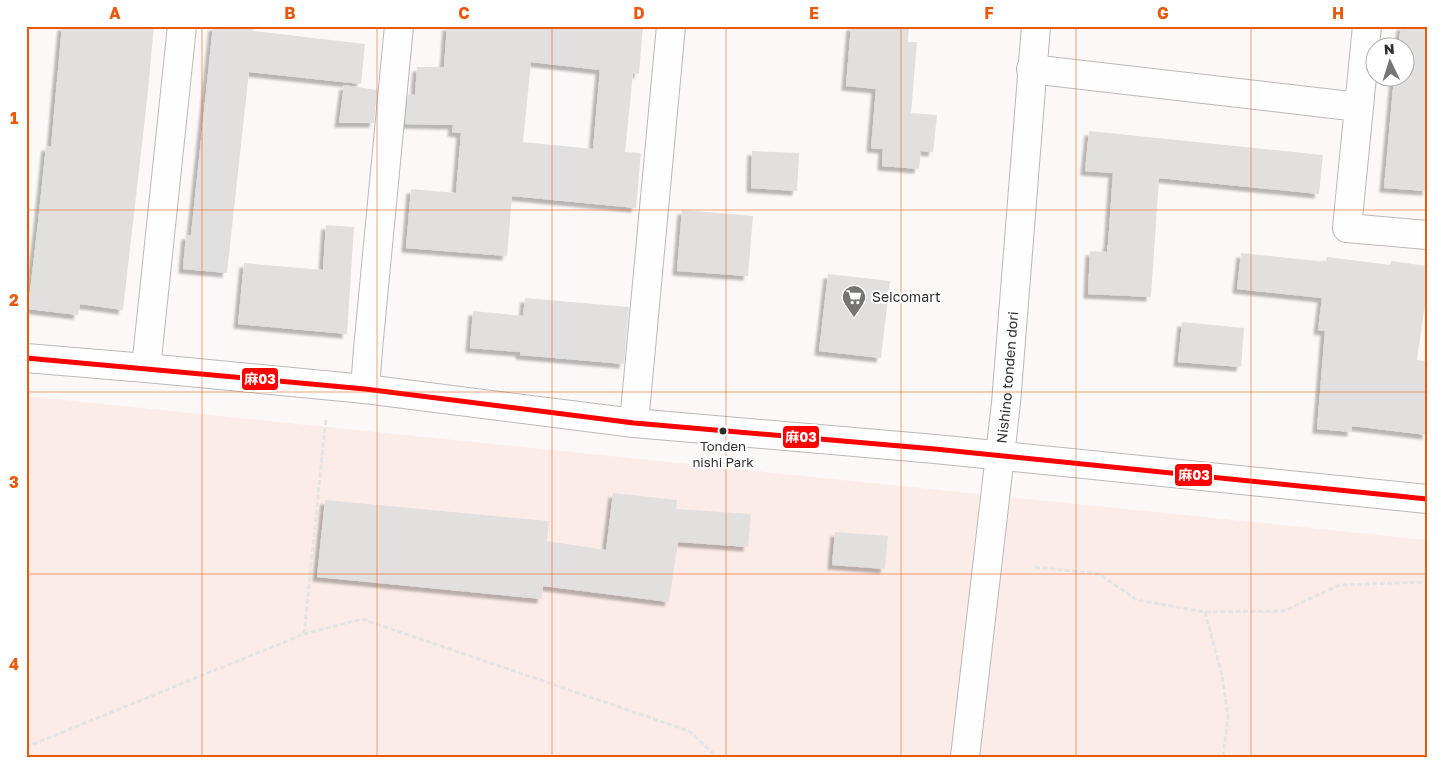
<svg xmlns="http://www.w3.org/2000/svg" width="1453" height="783" font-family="'Golos Text','Noto Sans JP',sans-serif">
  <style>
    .green { fill: #fcece8 }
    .building { fill: #e2e0df; fill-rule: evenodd; filter: url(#shadow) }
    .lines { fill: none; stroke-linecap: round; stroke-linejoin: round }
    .minor-casing { stroke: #bbb9b8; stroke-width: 30 }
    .tertiary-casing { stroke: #bbb9b8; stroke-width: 30 }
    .path { stroke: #e5e4e4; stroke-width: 3; stroke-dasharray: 5 2.5; stroke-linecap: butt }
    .minor { stroke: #fefefe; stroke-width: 28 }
    .tertiary { stroke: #fefefe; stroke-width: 28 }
    .bus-1-casing { stroke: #fff; stroke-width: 9 }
    .bus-1 { stroke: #f00; stroke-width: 5 }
    .grid { fill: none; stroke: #e8590c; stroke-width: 1; stroke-opacity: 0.55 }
    .bus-dot { fill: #302e2e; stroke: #fff; stroke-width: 2 }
    .labels { text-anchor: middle; stroke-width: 4; stroke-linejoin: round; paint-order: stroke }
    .bus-label { font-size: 13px; fill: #302e2e; stroke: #fff }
    .poi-label { font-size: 14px; fill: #302e2e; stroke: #fff; text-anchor: start }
    .street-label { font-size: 14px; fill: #302e2e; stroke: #fff }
    .line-badge { stroke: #fff; stroke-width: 2 }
    .badge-label { font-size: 14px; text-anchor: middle; font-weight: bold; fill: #fff }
    .neatline { fill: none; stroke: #e8590c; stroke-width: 2 }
    .grid-label { font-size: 16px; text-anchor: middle; font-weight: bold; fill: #e8590c }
  </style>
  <defs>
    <filter id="shadow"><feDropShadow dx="-4.5" dy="4.5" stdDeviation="1" flood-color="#0004"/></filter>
  </defs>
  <rect width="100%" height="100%" fill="#fbf8f7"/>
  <!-- green -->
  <path class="green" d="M26,396L1427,540V757H26Z"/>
  <!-- building -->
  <path class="building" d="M62,26H154L147,100L123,310L80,304L78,315L28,309L38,223L46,146L51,147Z
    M213,26H254L253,31L365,44L361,84L249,72L227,273L183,269L186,235H191Z
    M447,26H643L639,74L633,73L625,152L641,153L636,208L512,196L507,256L406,248L411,189L456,193L461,133L452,132L453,125L405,124L408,94L415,95L417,67H444ZM531,62L600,70L593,149L523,142Z
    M851,26H909L908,42H917L911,113L937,115L933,152L921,151L919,169L882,166L883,149L871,148L876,89L846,86Z
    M1401,26H1427V191L1384,188L1394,78H1406V48H1398Z
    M344,85L377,90L374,123H339Z
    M1089,131L1323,155L1319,194L1159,178L1151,297L1088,294L1090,251L1107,252V245H1108L1113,173L1085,171Z
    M752,151L799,153L797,191L751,188Z
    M682,210L753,216L748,276L677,271Z
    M326,225L354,227L347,334L238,324L244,263L323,270Z
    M1241,253L1326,262L1327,257L1390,265L1391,261L1427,266V290L1417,360L1427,361V435L1352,426V432L1317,429L1325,331L1318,330L1322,298L1237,289Z
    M828,274L890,281L881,358L819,351Z
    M525,298L629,307L624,364L520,355V352L470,348L473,311L523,316Z
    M1182,322L1244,328L1241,367L1178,362Z
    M613,493L677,500L676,509L751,514L748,547L678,542L669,602L543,586L542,599L317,577L325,500L549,521L547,541L606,550Z
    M835,532L888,536L885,569L832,565Z"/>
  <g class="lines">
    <!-- minor casing -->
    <g class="minor-casing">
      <path id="minor" d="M1367,26L1347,228L1427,235
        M1031,69L1359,107
        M146,368L182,26
        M365,389L368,349L399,26
        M634,423L671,26"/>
    </g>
    <!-- tertiary casing -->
    <g class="tertiary-casing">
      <g id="tertiary">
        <path d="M26,358L146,368L365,389L634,423L935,449L1427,499"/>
        <path id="s1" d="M965,757L1006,403L1036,26"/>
      </g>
    </g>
    <!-- path -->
    <path class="path" d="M1035,567L1099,574L1137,600L1205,612L1284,611L1339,585L1427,582
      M1205,612L1222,675L1228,717L1223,757
      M304,634L326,418
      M26,747L304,634L362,619L689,731L717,757"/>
    <!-- minor -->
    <use href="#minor" class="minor"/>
    <!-- tertiary -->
    <use href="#tertiary" class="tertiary"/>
    <!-- bus-1 casing -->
    <g class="bus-1-casing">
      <path id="bus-1" d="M26,358L365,389L634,423L935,449L1427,499"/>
    </g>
    <!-- bus-1 -->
    <use href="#bus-1" class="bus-1"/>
  </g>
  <!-- grid -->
  <path class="grid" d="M202,26V757M377,26V757M552,26V757M726,26V757M901,26V757M1076,26V757M1251,26V757M26,210H1427M26,392H1427M26,574H1427"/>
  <!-- icons -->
  <defs>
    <g id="supermarket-pin" transform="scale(1.25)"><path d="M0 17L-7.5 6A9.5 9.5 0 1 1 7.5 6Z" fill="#777574" stroke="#fff"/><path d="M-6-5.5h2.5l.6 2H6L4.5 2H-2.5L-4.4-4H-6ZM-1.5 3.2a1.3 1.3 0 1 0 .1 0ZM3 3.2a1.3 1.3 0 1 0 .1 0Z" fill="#fff"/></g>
  </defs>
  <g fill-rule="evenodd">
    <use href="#supermarket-pin" x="854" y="297"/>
  </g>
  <!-- markers -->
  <circle class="bus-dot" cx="723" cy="431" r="4.5"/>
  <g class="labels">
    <!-- bus labels -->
    <g class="bus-label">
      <text x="723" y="451">Tonden<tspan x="723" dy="16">nishi Park</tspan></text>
    </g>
    <!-- poi labels -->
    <g class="poi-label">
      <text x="872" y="302">Seicomart</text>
    </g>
    <!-- street labels -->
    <g class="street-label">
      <text dy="5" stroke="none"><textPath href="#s1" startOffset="382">Nishino tonden dori</textPath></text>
    </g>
  </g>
  <g class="line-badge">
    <rect x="241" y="367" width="38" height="24" rx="5" fill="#f00"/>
    <rect x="782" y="425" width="38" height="24" rx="5" fill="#f00"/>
    <rect x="1174" y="463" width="39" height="24" rx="5" fill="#f00"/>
  </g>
  <g class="badge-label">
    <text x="260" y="384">麻03</text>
    <text x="801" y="442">麻03</text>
    <text x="1194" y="480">麻03</text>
  </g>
  <!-- border -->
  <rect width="1453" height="783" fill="none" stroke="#ffffff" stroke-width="55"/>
  <!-- north arrow -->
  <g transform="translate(1390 62) rotate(356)"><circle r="24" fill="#ffffff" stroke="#acabab"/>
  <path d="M0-4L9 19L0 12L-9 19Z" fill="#777574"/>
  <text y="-8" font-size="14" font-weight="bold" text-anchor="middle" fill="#302e2e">N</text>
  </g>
  <rect x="28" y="28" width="1398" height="728" class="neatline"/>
  <g class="grid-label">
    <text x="115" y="19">A</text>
    <text x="290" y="19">B</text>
    <text x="464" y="19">C</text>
    <text x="639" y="19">D</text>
    <text x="814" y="19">E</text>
    <text x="989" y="19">F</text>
    <text x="1163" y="19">G</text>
    <text x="1338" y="19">H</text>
    <text x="14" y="124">1</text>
    <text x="14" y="306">2</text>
    <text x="14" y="488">3</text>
    <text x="14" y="670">4</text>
  </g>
</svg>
